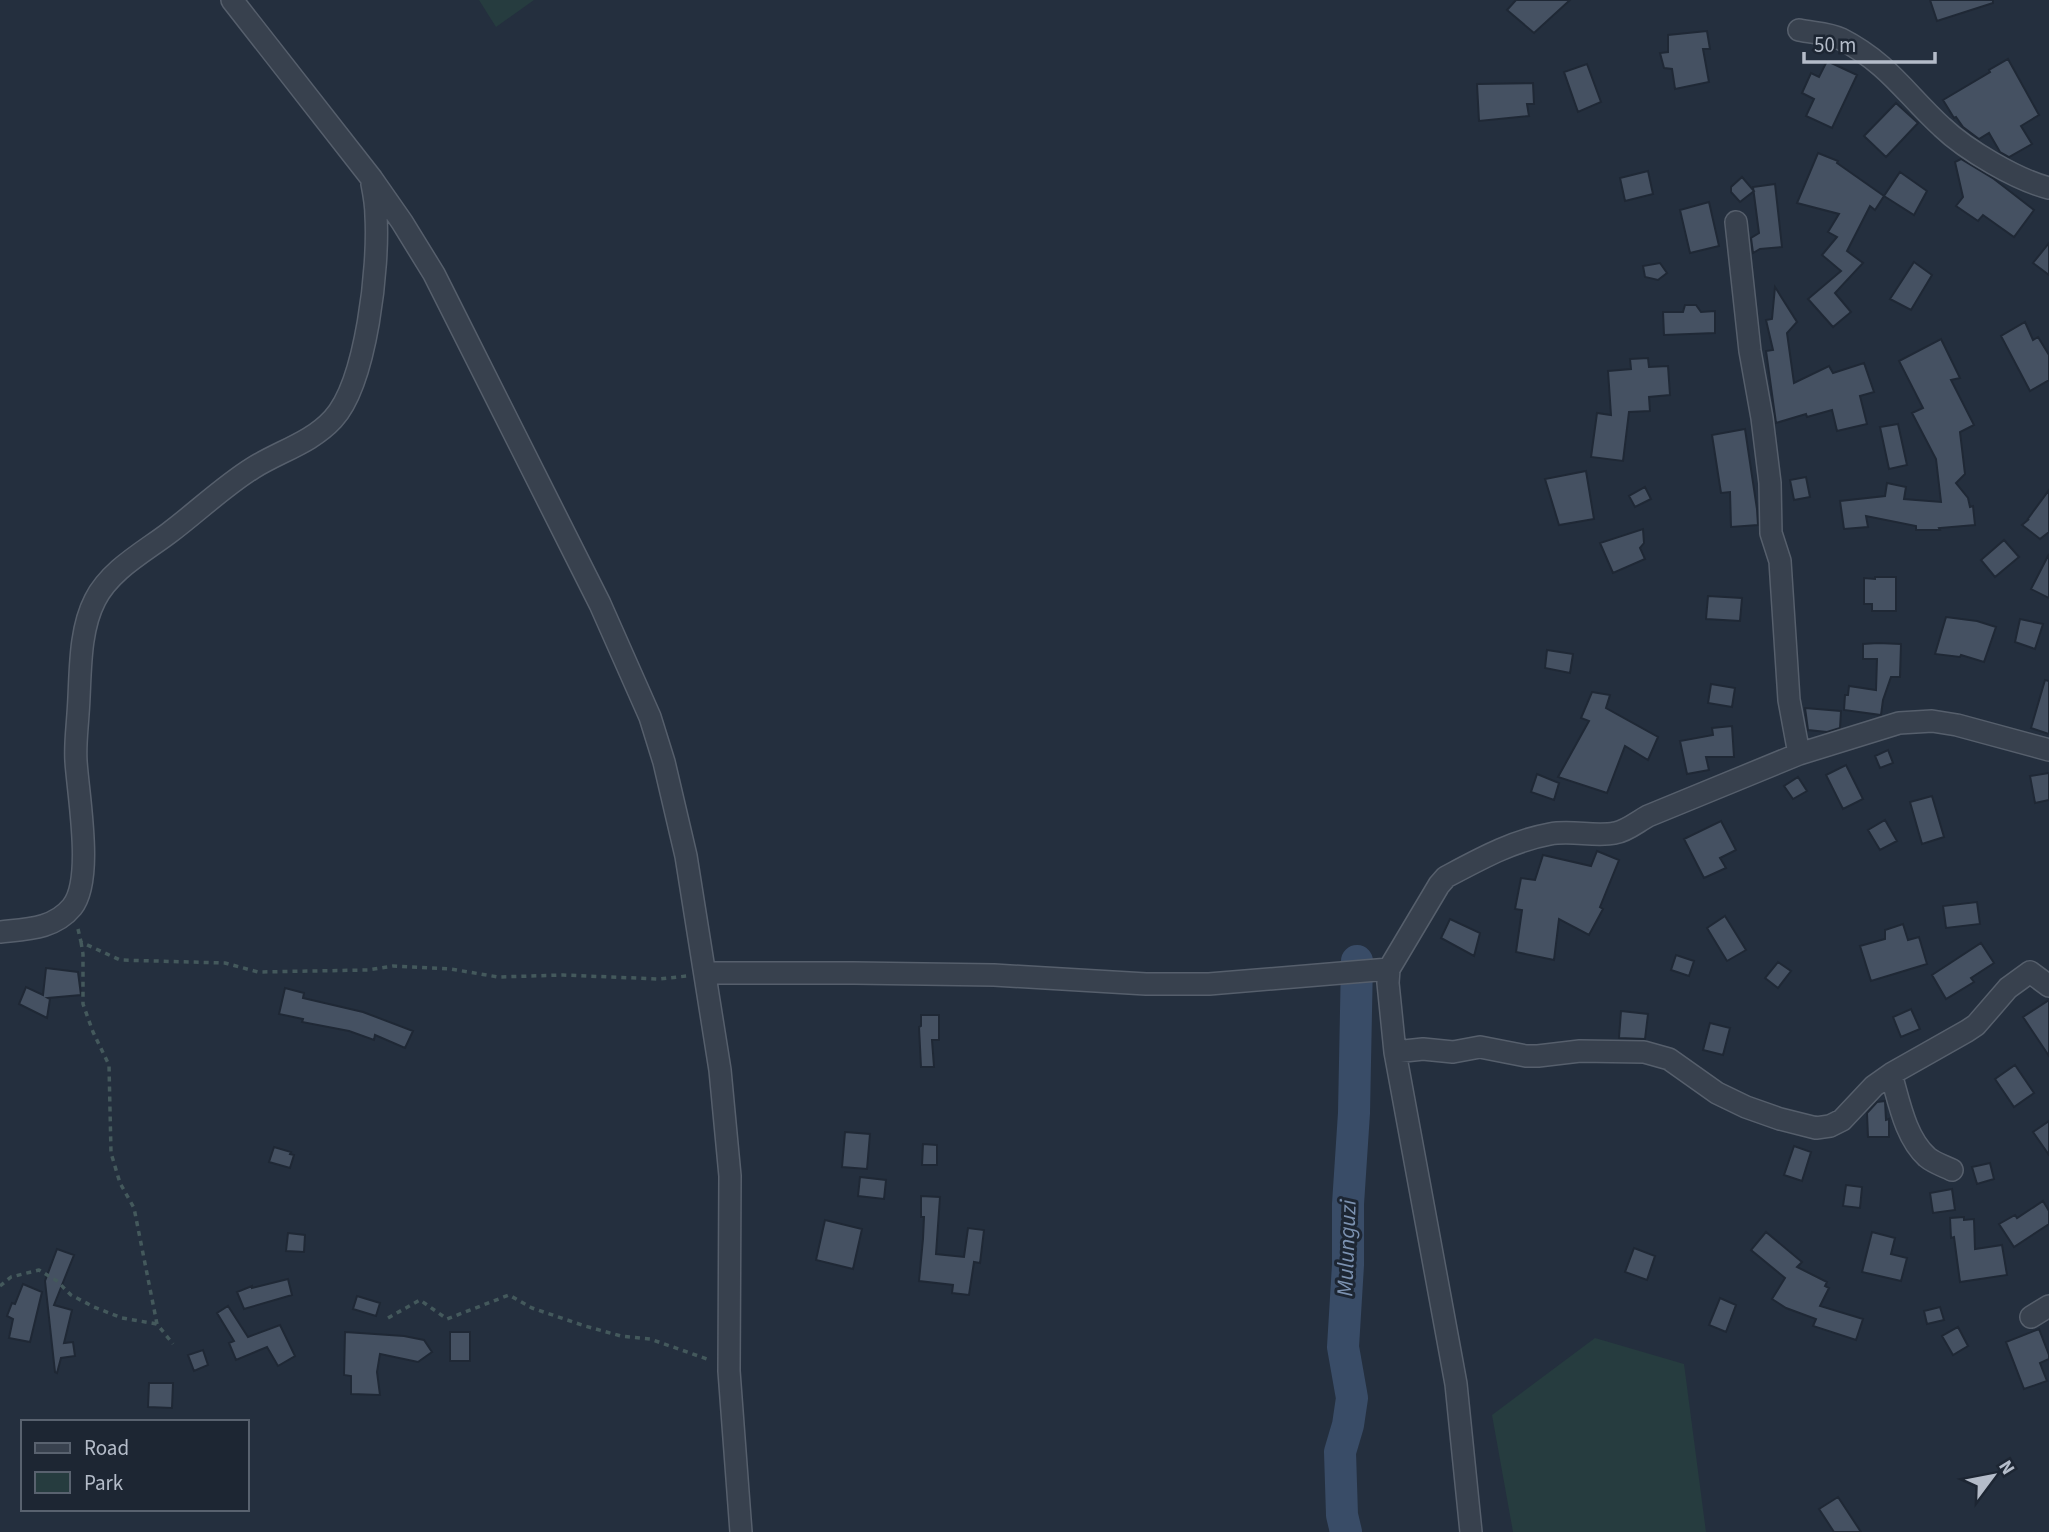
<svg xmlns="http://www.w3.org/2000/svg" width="2049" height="1532" font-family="'Source Sans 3',sans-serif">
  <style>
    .green { fill: #263c3f }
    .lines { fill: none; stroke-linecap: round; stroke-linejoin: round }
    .river { stroke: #394c67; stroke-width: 32 }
    .building { fill: #455162; stroke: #1f2835; stroke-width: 2 }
    .minor-casing { stroke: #565f6c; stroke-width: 24 }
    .path { stroke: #44595c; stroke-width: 3.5; stroke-dasharray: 5 5; stroke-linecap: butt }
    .minor { stroke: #38414e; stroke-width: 21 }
    .labels { text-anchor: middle; stroke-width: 6; stroke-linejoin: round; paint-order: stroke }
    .water-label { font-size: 23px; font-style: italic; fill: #7c92b1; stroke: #1d2633 }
  </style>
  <rect width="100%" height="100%" fill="#242f3e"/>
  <!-- green -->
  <path class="green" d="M479,0H534L496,27Z
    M1595,1338L1684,1364L1706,1532H1513L1492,1415Z"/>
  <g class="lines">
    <!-- river -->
    <path class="river" d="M1346,1532L1342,1515L1340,1452L1348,1425L1352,1398L1343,1347L1348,1265V1204L1354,1113L1357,961"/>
  </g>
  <!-- building -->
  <path class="building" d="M1516,0H1570L1534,33L1507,10Z
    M1930,0H1993V3L1937,21Z
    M1707,31L1710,49H1703L1709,82L1675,89L1672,69L1664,68L1660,53L1668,52V35Z
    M2008,59L2039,115L2021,126L2032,144L2009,157L2000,152L1989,133L1979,139L1963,127L1956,117L1954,118L1943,100L1990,72L1989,70Z
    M1827,61L1857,75L1832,128L1806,116L1814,99L1802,93L1811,73L1819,77Z
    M1587,64L1601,102L1578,112L1564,72Z
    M1533,83L1534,104H1527L1529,116L1479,121L1477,84Z
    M1896,103L1918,123L1886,157L1864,136Z
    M1818,153L1838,161L1837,163L1884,196L1875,210L1870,206L1847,251L1863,263L1835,293L1851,312L1833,327L1808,299L1841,271L1822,255L1837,237L1828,232L1839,214L1797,203Z
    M1961,159L1994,179L2034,210L2014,237L1983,215L1978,221L1956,206L1963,197L1955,162Z
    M1648,171L1653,194L1625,201L1620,178Z
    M1900,172L1927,191L1914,215L1884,196Z
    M1742,177L1754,191L1740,202L1731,192V187Z
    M1775,184L1782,247L1760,249L1753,253L1751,238L1759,233L1753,187Z
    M1709,202L1719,246L1690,253L1680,210Z
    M2049,243V275L2033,263Z
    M1914,262L1932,275L1911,310L1890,299Z
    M1660,263L1667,273L1658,280L1645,277L1643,266Z
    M1775,287L1797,322L1787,333L1794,383L1829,366L1833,373L1864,363L1874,392L1860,396L1867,424L1837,431L1832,410L1807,417L1806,414L1776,423L1766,351L1773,350L1766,320L1772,319Z
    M1685,305H1696L1701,312L1715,311V333L1664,335L1663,312H1683Z
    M2025,322L2033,340L2038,337L2049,355V380L2030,391L2001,336Z
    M1941,339L1960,378L1951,380L1974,425L1960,432L1965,474L1956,483L1968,498L1970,507L1973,506L1975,525L1939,528L1940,530H1916V526L1866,516L1868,527L1844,529L1840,501L1885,496L1887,483L1906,487L1904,499L1941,502L1936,459L1912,413L1923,408L1899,361Z
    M1648,358L1649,367L1668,366L1670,395L1649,397L1650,411L1629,412L1623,461L1591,457L1597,413L1611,415L1608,371L1631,369L1630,359Z
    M1898,424L1907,465L1889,469L1880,427Z
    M1745,429L1757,509L1758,525L1731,527L1730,492L1721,493L1712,435Z
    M1586,471L1594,519L1559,525L1545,479Z
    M1806,477L1810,497L1794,500L1790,480Z
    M1645,487L1651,499L1635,507L1629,496Z
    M2049,490V532L2040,539L2022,525L2029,519L2027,520Z
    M1643,529L1644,543L1640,548L1645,559L1613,573L1600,543Z
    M2004,540L2019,557L1995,577L1981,560Z
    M2049,554V598L2031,589Z
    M1875,577H1896V611H1872V604H1864V578L1875,579Z
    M1708,596L1742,598L1740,621L1706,619Z
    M1946,617L1977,621L1996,627L1984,662L1961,655L1960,657L1935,654Z
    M2020,619L2043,624L2035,649L2015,642Z
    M1878,643L1901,644L1900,677H1891L1883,700L1881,715L1844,710L1845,695H1848L1849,686L1876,690L1877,659H1863V644Z
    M1547,650L1573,654L1570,673L1545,668Z
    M2045,680L2049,681V734L2031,728Z
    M1711,684L1735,688L1732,707L1708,703Z
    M1592,692L1610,695L1606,708L1658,737L1648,760L1625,746L1607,793L1558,777L1589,721L1581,718Z
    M1805,708L1841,711L1840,728L1827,732L1808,730Z
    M1732,726L1734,757H1706L1709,770L1687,774L1680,741L1713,735L1712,728Z
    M1888,750L1893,763L1880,768L1875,756Z
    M1846,765L1863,799L1843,809L1826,775Z
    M2049,773V800L2035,803L2030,776Z
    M1537,774L1559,783L1554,800L1531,792Z
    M1798,777L1807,791L1793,799L1784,786Z
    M1932,796L1944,837L1922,844L1910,802Z
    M1885,820L1897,841L1880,850L1868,830Z
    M1721,821L1736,850L1720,858L1726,868L1704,878L1684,839Z
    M1597,851L1619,860L1600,907L1603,909L1589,935L1559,919L1554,960L1516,952L1522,910L1515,909L1521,878L1535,880L1543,855L1591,866Z
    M1977,902L1980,924L1946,928L1943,906Z
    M1725,916L1746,950L1727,961L1707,928Z
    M1450,919L1480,933L1474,956L1441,938Z
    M1903,924L1908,940L1919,937L1927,964L1871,981L1860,946L1885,939V930Z
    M1981,943L1994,963L1971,978L1974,982L1946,999L1932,975Z
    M1676,955L1694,961L1689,976L1671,970Z
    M1778,962L1791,971L1778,988L1765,978Z
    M46,968L78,972L81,995L48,998L50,999L47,1018L19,1004L26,987L43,995Z
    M285,988L304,993L303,998L363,1012L413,1031L405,1048L375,1035L374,1040L349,1031L302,1022L303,1019L279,1014Z
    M2049,1000V1056L2023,1017Z
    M1911,1009L1920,1029L1901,1037L1893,1017Z
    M1621,1011L1648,1014L1645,1039L1619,1038Z
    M921,1015H939V1040H932L934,1067H921L919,1027L921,1026Z
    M1710,1023L1730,1028L1723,1055L1703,1050Z
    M2015,1065L2034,1093L2014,1107L1995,1079Z
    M1885,1101L1886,1120L1889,1119V1137H1868L1867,1113L1877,1102Z
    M2049,1121V1155L2033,1132Z
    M845,1132L870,1134L867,1169L842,1167Z
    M923,1144L937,1145V1165H922Z
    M1794,1146L1811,1152L1802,1181L1784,1175Z
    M274,1147L291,1152L290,1154L294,1155L290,1168L269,1162Z
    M1990,1163L1994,1179L1977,1184L1972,1167Z
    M860,1177L886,1180L884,1199L858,1196Z
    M1846,1185L1862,1187L1860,1208L1843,1206Z
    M1952,1189L1955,1210L1933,1213L1930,1193Z
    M921,1196L940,1197L936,1254L964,1257L968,1228L984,1230L980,1263L974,1262L969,1295L952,1293L953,1285L919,1281L923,1239L924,1217H921Z
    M2043,1201L2049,1211V1224L2014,1247L1999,1224L2015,1215L2017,1218Z
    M1964,1217V1220L1974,1219L1975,1249L2002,1245L2007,1275L1960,1282L1954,1237L1951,1238L1950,1218Z
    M825,1220L862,1229L853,1269L816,1260Z
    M1766,1232L1802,1262L1797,1267L1827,1282L1825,1286L1829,1288L1820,1306L1863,1319L1856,1340L1813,1326L1816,1319L1786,1308L1772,1299L1785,1278L1751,1250Z
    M1872,1232L1895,1238L1891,1254L1907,1258L1901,1281L1862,1272Z
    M288,1233L305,1235L304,1252L286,1251Z
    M1634,1248L1655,1256L1647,1280L1625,1272Z
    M57,1249L74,1255L54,1305L72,1310L64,1343L73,1342L75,1356L61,1358L57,1373L55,1372L45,1281Z
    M288,1279L292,1295L244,1309L237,1292L252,1286V1288Z
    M23,1284L42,1292L30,1342L9,1338L13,1319L7,1316L12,1303L15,1304Z
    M357,1296L380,1303L376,1316L353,1309Z
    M1720,1298L1736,1305L1726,1332L1709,1325Z
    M228,1306L248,1337L280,1325L295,1356L278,1366L267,1347L236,1360L229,1343L234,1341L217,1313Z
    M1940,1307L1944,1320L1927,1324L1924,1311Z
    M1958,1327L1968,1346L1953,1355L1942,1336Z
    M2039,1329L2049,1355V1359L2040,1363L2047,1381L2024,1389L2006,1342Z
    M345,1332L404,1336L424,1340L432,1352L418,1362L380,1354L377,1372L380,1395L351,1394V1376L344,1375Z
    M450,1332H470V1361H450Z
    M203,1350L208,1365L194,1371L188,1355Z
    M149,1383H173L172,1408L148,1407Z
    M1838,1497L1861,1532H1834L1819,1509Z"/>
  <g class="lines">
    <!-- minor casing -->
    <g class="minor-casing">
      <path id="minor" d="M232,0L372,179L402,222L434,274L600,604L650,717L664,762L686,856L720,1070L730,1176L729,1371L741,1532
        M1799,30C1813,33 1829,33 1841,39C1888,63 1906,94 1942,127C1966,150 2017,180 2049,188
        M1736,222L1750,351L1762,418L1770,483L1771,533L1780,561L1789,700L1799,754
        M0,932C27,929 54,929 72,907C94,880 78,795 76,761C75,745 77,730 78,714C81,677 78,633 95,600C110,570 144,552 169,533C197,512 224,486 253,468C280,451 311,443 333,419C367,382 379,265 376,216C376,205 374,194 372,184
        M705,973H854L994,975L1146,984H1209L1389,969
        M1395,1052L1423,1049L1453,1052L1480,1047L1526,1056H1538L1580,1051L1644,1052L1669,1059L1717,1093L1746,1107L1780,1119L1816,1128L1830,1126L1842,1120L1874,1086L1891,1074
        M1952,1170C1944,1166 1934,1163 1927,1157C1905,1137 1899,1101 1891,1074L1967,1031L1976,1025L2008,988L2030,972L2049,986
        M2031,1317L2049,1306
        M1471,1532L1456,1384L1395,1052L1388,983L1389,969L1439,885L1446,877C1480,859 1512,841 1550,834C1571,830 1596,837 1615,833C1627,831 1637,822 1648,816L1799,754L1899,723L1932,721L1957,725L2049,750"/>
    </g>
    <!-- path -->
    <path class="path" d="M78,929L81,942L120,960L225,963L258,972L368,970L393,966L451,969L498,977L563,975L659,979L687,976
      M81,942L83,954V1004L93,1032L109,1065L111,1153L120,1183L134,1208L157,1324L173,1344
      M0,1286L11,1277L39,1270L57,1281L71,1295L94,1307L122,1318L157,1324
      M388,1318L420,1300L447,1319L509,1295L532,1308L585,1326L621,1336L650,1339L710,1360"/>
    <!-- minor -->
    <use href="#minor" class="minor"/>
  </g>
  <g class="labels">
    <!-- water labels -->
    <g class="water-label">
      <text transform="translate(1346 1248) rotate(-88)" y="8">Mulunguzi</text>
    </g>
  </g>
  <!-- legend -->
  <rect x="21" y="1420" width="228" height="91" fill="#1d2633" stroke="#59626f" stroke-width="2"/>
  <rect x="35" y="1443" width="35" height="10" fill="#38414e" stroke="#59626f" stroke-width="2"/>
  <text x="84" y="1455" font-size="21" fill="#b4bcc9">Road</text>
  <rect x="35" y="1472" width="35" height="21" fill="#263c3f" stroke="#59626f" stroke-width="2"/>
  <text x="84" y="1490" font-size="21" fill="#b4bcc9">Park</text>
  <!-- north arrow -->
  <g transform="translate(1993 1476) rotate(58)" stroke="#1d2633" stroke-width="5" paint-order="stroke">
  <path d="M0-5L12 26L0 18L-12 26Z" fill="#b4bcc9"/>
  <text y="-10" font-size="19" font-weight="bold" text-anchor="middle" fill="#b4bcc9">N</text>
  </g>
  <!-- scale -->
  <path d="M1804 52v10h131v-10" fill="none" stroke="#b4bcc9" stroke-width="3.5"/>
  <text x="1814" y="52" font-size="21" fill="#b4bcc9" stroke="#1d2633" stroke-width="5" paint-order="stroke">50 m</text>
</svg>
